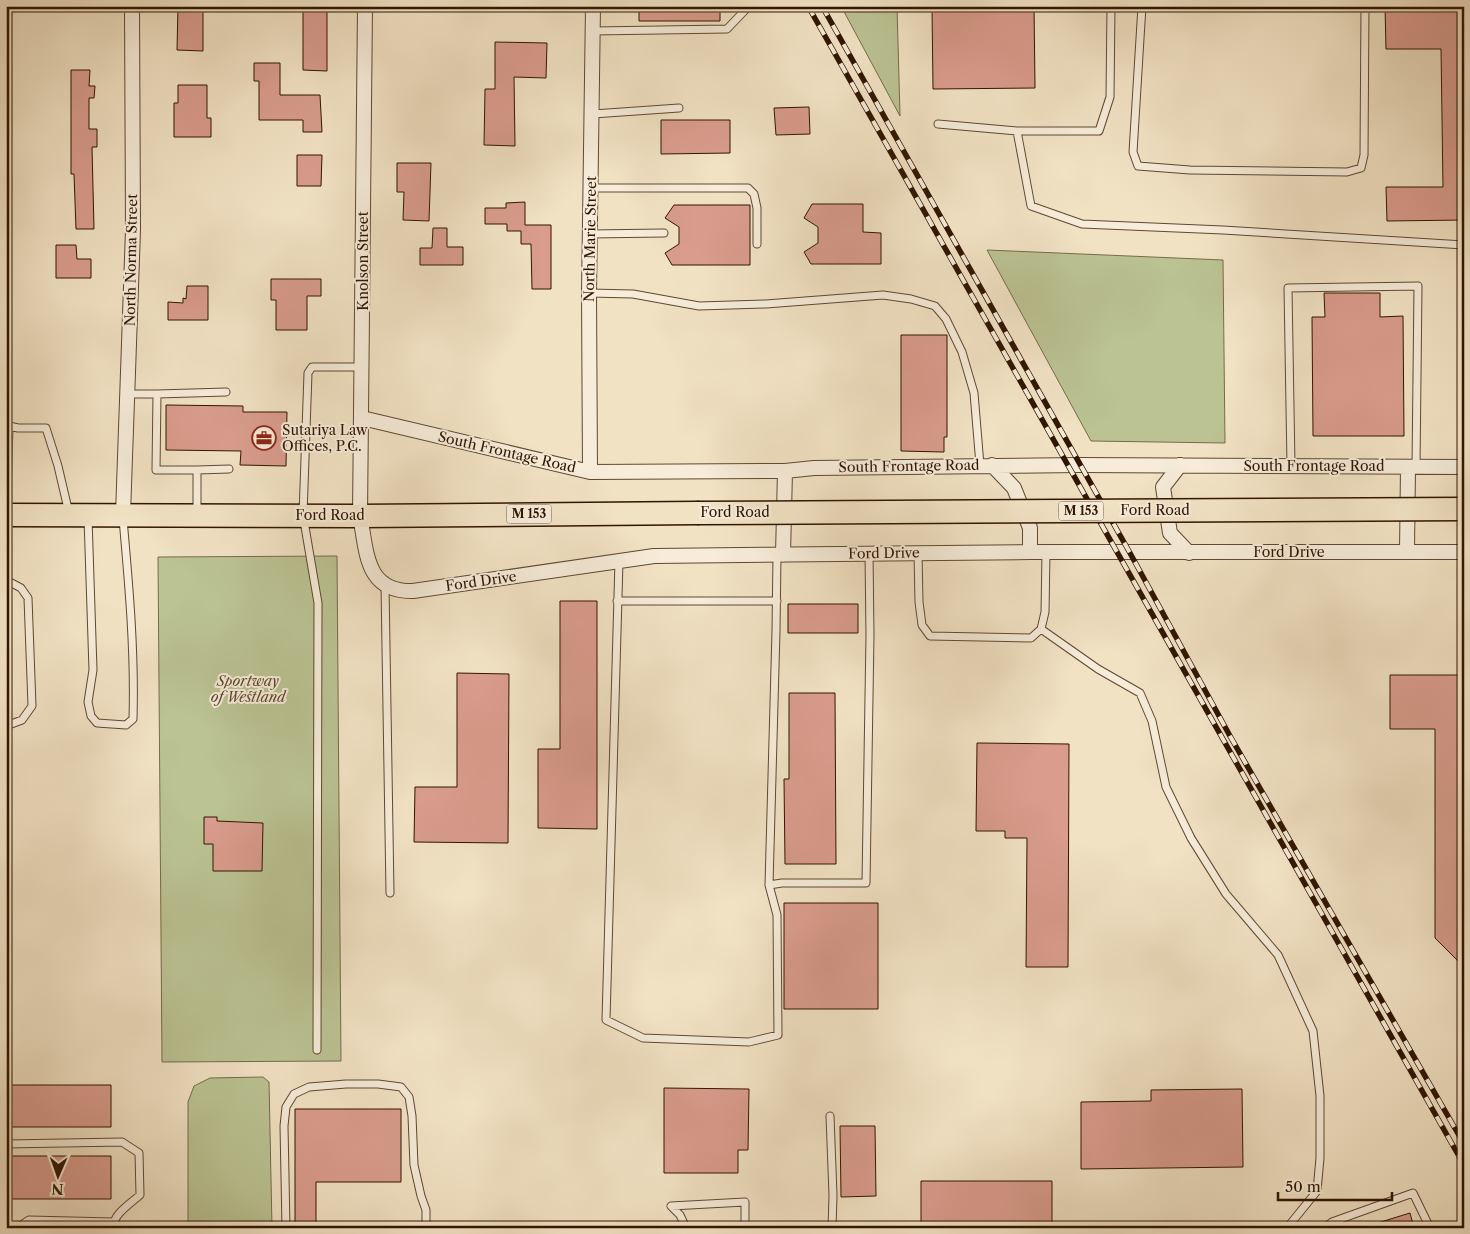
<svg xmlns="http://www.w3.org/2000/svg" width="1470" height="1234" font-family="'Libre Caslon Text',serif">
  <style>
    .green { fill: #bbc393; stroke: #766c4a }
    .building { fill: #d99c8d; stroke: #301500 }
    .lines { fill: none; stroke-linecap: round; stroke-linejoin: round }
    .service-casing { stroke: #604831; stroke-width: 9 }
    .minor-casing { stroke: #604831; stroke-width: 16 }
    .primary-casing { stroke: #301500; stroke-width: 25 }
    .service { stroke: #f6ecd9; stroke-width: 7 }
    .minor { stroke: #f6ecd9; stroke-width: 14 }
    .primary { stroke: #f1e2c4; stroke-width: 22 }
    .rail-casing { stroke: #301500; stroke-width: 5.5 }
    .rail { stroke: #f6ecd9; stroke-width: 4; stroke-dasharray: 11; stroke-linecap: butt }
    .primary-bridge-casing { stroke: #301500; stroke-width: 25; stroke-linecap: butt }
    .primary-bridge { stroke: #f1e2c4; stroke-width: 22 }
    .labels { text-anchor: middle; stroke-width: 4; stroke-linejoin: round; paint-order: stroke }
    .shield { fill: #f6ecd9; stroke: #6b5641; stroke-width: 1 }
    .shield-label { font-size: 12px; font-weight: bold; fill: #301500 }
    .street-label { font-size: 14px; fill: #301500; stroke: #f6ecd9 }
    .poi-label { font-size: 14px; fill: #301500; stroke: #f6ecd9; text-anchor: start }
    .park-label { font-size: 14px; font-style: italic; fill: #5a492c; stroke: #f6ecd9 }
  </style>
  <rect width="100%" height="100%" fill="#f1e2c4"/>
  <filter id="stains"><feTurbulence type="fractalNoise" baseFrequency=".004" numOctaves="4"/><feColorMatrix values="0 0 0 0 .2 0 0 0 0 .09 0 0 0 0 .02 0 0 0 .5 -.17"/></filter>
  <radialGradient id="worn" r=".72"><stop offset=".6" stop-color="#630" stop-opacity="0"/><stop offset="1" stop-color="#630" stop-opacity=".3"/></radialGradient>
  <!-- green -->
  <path class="green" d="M841,6H897L900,116Z
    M987,250L1223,260L1225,443L1091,441Z
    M337,556L341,1061L162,1062L158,557Z
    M263,1077L269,1082L272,1228H188V1102L194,1086L210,1078Z"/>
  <!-- building -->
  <path class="building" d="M178,6H203V51L177,50Z
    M303,6H327V71L303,70Z
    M639,6H720V21H639Z
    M932,6H1034L1035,88L933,89Z
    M1385,6H1464V220L1387,221L1386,187H1443L1441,49H1386Z
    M495,42L547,43L546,78L514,77L515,146L484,145L485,89H495Z
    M254,63H280V95H320L322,132H303V120H259V81H254Z
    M71,70H90L89,86H95L94,98H89V129H97V147H92L94,229H76L74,174H71Z
    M178,85H207V118H211V137H174V103H178Z
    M809,107L810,134L776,135L774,108Z
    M661,120H730V153L661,154Z
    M297,155H322L321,186H297Z
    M397,163H431L429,221L403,220L404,192H397Z
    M525,202V225H551V289H532L531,244H521V231H507V224H485V208H506V203Z
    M812,204H863V232L881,233V264H811L804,252L818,243V227L804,218Z
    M674,205H750V265H672L665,253L679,244V227L665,218Z
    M433,228H447V247H463V265H420V248H432Z
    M56,245H76L77,259H91V278H56Z
    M271,279H321V296H307V330H276V300H271Z
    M187,286H208V320H168V302L183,303V298L186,299Z
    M1324,293H1380V317L1403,316L1404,436H1313L1312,317H1325Z
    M901,335H947V437H944V452L901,451Z
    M166,405L243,406V412H287L286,466L240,465L241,451L166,450Z
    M560,601H597V829L538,828V749H560Z
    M788,604H858V633H788Z
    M457,673L509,674L508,843L414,842L415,787H457Z
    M1390,675H1464V967L1435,938V729H1390Z
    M789,693H835L836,864H785L784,779H789Z
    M977,743L1069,744L1068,967H1026L1027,838H1005V831H976Z
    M204,817H217V821L263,823L262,871H213V844H204Z
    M784,903H878V1009H784Z
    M6,1085H111V1127H6Z
    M664,1088L749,1089L748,1150H738V1173H664Z
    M1242,1089L1243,1167L1081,1169V1102L1151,1101V1090Z
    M295,1109H401V1182H316V1228H295Z
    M840,1126H875L876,1196L841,1197Z
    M6,1156H111V1199H6Z
    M921,1181H1052V1223H921Z
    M1410,1213L1414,1228H1372L1371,1225Z"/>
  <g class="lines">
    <!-- service casing -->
    <g class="service-casing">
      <path id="service" d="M1111,6L1110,97L1099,131H1017L1031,206L1082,224L1223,230L1464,245
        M1142,6L1133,152L1138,166L1190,170L1347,172L1361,168L1364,155L1365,6
        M593,31L727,29L749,6
        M593,114L679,108
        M938,124L1017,131
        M591,188H748L754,194L757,208V244
        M590,234L664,233
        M589,293L633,294L699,306L766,304L883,295L911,299L935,306L946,319L962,352L974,393L980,465
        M127,394H157L156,470H197V512
        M157,394L226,392
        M6,426H9L6,530
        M9,426L18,428H46L58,466L69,513
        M1291,466L1288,288L1418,286L1416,467
        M197,470L229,469
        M88,518L93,670L88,702L91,716L97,723L126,725L133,719C135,652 129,586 123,519
        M918,553L919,602L922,625L930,636L1031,638L1041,629L1045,612L1046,552
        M619,561L606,1020L643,1038L749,1042L778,1035L777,915L769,885L776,631L777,555
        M6,580L21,588L28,598L32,706L22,720L6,726
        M385,585L390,893
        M617,601H777
        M1041,629L1098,669L1140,693L1152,721L1166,787L1191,838L1226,894L1278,955L1313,1031L1320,1096V1158L1317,1191L1287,1228
        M769,885L782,883H866L870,635L869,553
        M317,1050L318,603L303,515L308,373L312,367H362
        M830,1116L833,1195L832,1228
        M6,1144L122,1142L139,1153L140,1195C130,1204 113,1214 113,1228
        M23,1228V1224L29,1220L113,1222
        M286,1228L284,1126L286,1107L294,1094L309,1087L346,1084H378L401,1087L409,1097L412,1116L414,1165L421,1196L426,1210V1228
        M686,1228L680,1215L671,1206L745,1202V1228
        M1324,1228L1332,1222L1413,1193L1430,1228"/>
    </g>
    <!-- minor casing -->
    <g class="minor-casing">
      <path id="minor" d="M365,6L360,516C367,552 365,592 413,591L654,556L1030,552H1464
        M362,418L590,472L785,471L814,468L1080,465L1464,467
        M992,465L1014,488L1030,528V552
        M1180,465L1163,487L1170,533L1189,553
        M590,472L589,293L593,6
        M123,514L133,230L132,6
        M1407,552L1408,467
        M783,555L785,471"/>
    </g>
    <!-- primary casing -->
    <g class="primary-casing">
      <path id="primary" d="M6,515L360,516L697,513"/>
    </g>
    <!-- service -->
    <use href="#service" class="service"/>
    <!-- minor -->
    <use href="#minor" class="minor"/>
    <!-- primary -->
    <use href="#primary" class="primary"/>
    <!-- rail casing -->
    <g class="rail-casing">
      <path id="rail" d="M808,6L1464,1165
        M822,6L1130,553L1230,736L1464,1144"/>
    </g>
    <!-- rail -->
    <use href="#rail" class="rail"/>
    <!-- primary-bridge casing -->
    <g class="primary-bridge-casing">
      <path id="primary-bridge" d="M697,513L1464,509"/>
    </g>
    <!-- primary-bridge -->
    <use href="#primary-bridge" class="primary-bridge"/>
  </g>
  <!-- icons -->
  <defs>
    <g id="office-ring" transform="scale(1.25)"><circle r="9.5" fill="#f6ecd9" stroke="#8f2418" stroke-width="1.5"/><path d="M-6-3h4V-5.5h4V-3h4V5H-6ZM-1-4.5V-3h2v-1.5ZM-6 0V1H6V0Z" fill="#8f2418"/></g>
  </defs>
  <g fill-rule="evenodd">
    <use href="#office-ring" x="264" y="438"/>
  </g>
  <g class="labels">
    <!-- shield labels -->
    <g class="shield">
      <rect x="1058.5" y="501.5" width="45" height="19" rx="4"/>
      <rect x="506.5" y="504.5" width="45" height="19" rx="4"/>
    </g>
    <g class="shield-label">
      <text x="1081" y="515">M 153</text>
      <text x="529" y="518">M 153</text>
    </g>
    <!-- street labels -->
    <g class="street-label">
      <text transform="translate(590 239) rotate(-89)" y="5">North Marie Street</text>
      <text transform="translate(131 260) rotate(-89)" y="5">North Norma Street</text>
      <text transform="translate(363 261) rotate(-90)" y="5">Knolson Street</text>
      <text transform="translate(507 452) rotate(13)" y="5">South Frontage Road</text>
      <text transform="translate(909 466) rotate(-1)" y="5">South Frontage Road</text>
      <text x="1314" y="471">South Frontage Road</text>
      <text x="1155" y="515">Ford Road</text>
      <text x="735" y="517">Ford Road</text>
      <text x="330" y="520">Ford Road</text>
      <text x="1289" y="557">Ford Drive</text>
      <text transform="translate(884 553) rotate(-1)" y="5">Ford Drive</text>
      <text transform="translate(481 581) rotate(-8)" y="5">Ford Drive</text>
    </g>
    <!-- poi labels -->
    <g class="poi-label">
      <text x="282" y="435">Sutariya Law<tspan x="282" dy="16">Offices, P.C.</tspan></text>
    </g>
    <!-- park labels -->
    <g class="park-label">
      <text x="248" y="686">Sportway<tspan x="248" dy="16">of Westland</tspan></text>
    </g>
  </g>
  <!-- margin -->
  <rect width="1470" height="1234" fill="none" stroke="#f1e2c4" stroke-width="25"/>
  <rect x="8" y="8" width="1455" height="1219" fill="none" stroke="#301500" stroke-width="2.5"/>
  <rect x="12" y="12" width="1445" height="1209" fill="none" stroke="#301500"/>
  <!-- north arrow -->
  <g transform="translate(58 1176) rotate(182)" stroke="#f6ecd9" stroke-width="4" paint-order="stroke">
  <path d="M0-4L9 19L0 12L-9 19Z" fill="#301500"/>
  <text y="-8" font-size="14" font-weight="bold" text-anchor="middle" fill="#301500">N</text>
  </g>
  <!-- scale -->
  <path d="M1278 1192v8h114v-8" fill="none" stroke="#301500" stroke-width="2.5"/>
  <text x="1285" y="1192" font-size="15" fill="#301500" stroke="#f6ecd9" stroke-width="4" paint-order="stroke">50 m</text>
  <rect width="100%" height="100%" filter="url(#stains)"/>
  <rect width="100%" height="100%" fill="url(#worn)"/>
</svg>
